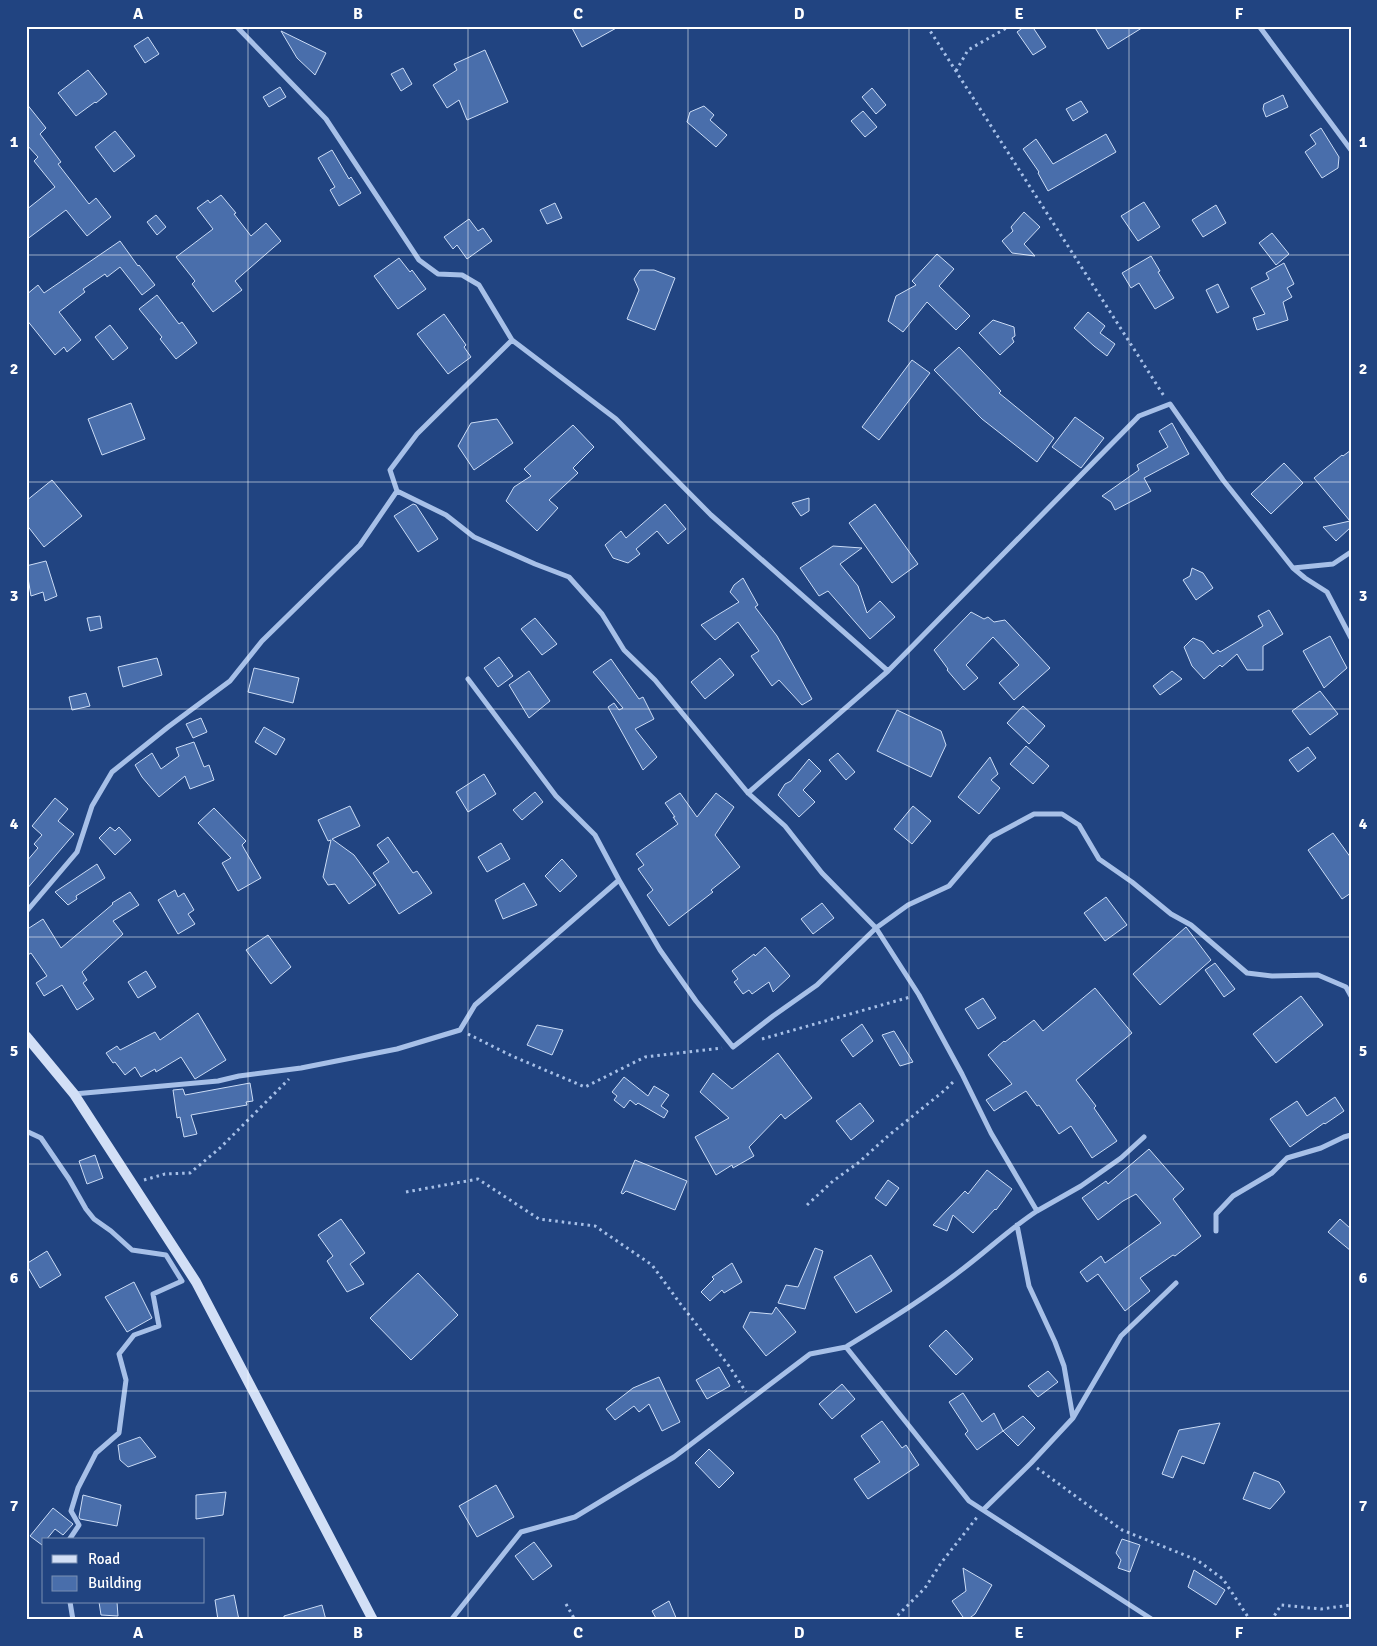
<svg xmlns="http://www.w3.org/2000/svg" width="1377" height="1646" font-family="Signika,sans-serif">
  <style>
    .building { fill: #496eab; stroke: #cbdcf6 }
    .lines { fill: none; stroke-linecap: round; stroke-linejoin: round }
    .path { stroke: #a7c0e8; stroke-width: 3; stroke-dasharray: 2.5 4; stroke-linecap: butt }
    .street { stroke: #a7c0e8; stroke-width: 5 }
    .secondary { stroke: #d2dff6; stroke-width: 10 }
    .grid { fill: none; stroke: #fff; stroke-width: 1; stroke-opacity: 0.55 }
    .neatline { fill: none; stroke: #fff; stroke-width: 2 }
    .grid-label { font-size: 16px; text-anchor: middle; font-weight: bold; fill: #fff }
  </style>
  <rect width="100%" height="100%" fill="#214481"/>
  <!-- building -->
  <path class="building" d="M571,26H620L582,47Z
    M1025,26H1032L1046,47L1033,55L1017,32Z
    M1094,26H1145L1108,49Z
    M281,31L326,53L315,75L297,58Z
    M148,37L159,54L145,63L134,46Z
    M485,50L508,102L467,120L459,100L447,108L433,85L457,70L454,64Z
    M403,68L412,84L401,91L391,74Z
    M88,70L107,94L96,103L95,102L76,116L58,93Z
    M280,87L286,97L269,107L263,97Z
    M872,88L886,105L876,114L862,97Z
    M1283,95L1288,107L1266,117L1263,109L1264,104Z
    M1081,101L1088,112L1073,121L1066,109Z
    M26,103L46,128L40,134L61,162L58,164L89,204L96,198L111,217L87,236L66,210L26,240V210L55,187L34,161L38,157L26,144Z
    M704,106L714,115L710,120L727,135L716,147L687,122L690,112Z
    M863,111L877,127L865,137L851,121Z
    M1321,128L1339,157L1338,168L1322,178L1305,152L1316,144L1310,135Z
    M115,131L135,156L114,172L95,147Z
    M1106,134L1116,152L1048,191L1038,173L1039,172L1023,149L1036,139L1053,164Z
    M332,150L349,179L351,177L361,193L339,206L330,190L335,187L318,158Z
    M221,195L236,213L234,214L251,236L266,223L281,241L235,281L242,290L213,312L192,284L195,281L176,257L213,229L197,208L208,200L210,203Z
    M1144,202L1160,227L1138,241L1121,216Z
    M555,203L562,218L547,224L540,210Z
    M1216,205L1226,223L1203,237L1192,220Z
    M1024,212L1040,227L1024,244L1035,256L1012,253L1002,241L1013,231L1011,227Z
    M156,215L166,227L157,235L147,222Z
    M469,219L478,231L483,228L492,241L467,259L457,245L453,249L444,237Z
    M1272,233L1289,254L1276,265L1259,243Z
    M120,241L138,266L139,265L155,285L142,295L120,267L107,277L105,274L83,289L85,292L59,312L81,340L67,352L64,347L55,355L26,319V295L38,285L44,293Z
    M937,254L954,269L939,286L970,316L956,330L927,302L903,332L888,321L896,296L916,285L912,281Z
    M1151,256L1160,271L1158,272L1174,298L1155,309L1139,283L1131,288L1122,273Z
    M399,258L410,272L412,270L426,289L398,309L374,276Z
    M1284,263L1294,284L1287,288L1292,297L1283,302L1288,320L1257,330L1253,318L1265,314L1251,288L1269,279L1266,273Z
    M640,270H654L675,278L655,330L627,319L639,290L634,279Z
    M1218,284L1229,307L1217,313L1206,290Z
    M157,295L179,324L182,322L197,343L176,359L160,339L162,337L139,309Z
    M1088,312L1105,326L1100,333L1115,344L1107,356L1094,346L1074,328Z
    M444,314L466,345L464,347L471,357L448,374L417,334Z
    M993,320L1014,327L1015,336L1012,338L1014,342L1000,355L979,333Z
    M110,325L128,348L113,360L95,337Z
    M959,347L1001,391L999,393L1054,438L1037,462L982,419L934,370Z
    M912,360L930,373L879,440L862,427Z
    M131,403L145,439L102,455L88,419Z
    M1075,417L1104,438L1081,468L1052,447Z
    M497,419L513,443L474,470L458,446L471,423Z
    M1172,423L1189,454L1144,478L1151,491L1115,510L1111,502L1102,496L1139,470L1137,465L1168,447L1159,431Z
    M573,425L594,447L573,468L578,473L549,500L558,508L537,531L506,501L514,487L531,476L524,469Z
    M1351,450V527L1336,541L1323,527L1350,521L1314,478L1342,455L1343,456Z
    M1284,463L1303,483L1271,514L1251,494Z
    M52,480L82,516L44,547L26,524V501Z
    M809,498V511L801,516L792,503Z
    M413,504L416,505L438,539L418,552L394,516Z
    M665,504L686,529L668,544L657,531L636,549L640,554L628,563L613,558L605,545L621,531L626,538Z
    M875,504L918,564L892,583L849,523Z
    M833,546L862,548L840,564L858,586L867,613L880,601L895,617L870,639L828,591L819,596L800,568Z
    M46,561L57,596L45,601L43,592L31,596L26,566Z
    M1192,568L1203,573L1213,588L1196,600L1183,580L1190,576Z
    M743,578L758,605L755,607L777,636L812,699L802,705L779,680L772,686L751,656L759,651L738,622L715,640L701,625L739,602L730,592L734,585Z
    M1269,610L1283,634L1263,646V670H1247L1237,654L1222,667L1220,665L1204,679L1192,666L1184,647L1193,638L1203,642L1213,654L1218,650L1220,652L1263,626L1258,616Z
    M971,612L984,619L988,617L994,622L1005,620L1050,668L1014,700L999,683L1019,665L993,637L966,665L978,678L964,690L947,670L948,669L934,650Z
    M100,616L102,628L90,631L87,618Z
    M535,618L557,644L542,655L521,629Z
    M1330,636L1347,668L1324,688L1303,651Z
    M499,657L513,676L498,687L484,668Z
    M157,658L162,675L123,687L118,667Z
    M720,658L734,675L705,699L691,682Z
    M611,659L639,699L643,697L654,719L635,729L657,757L643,770L608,707L614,703L619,710L623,708L593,672Z
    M254,668L299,678L293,703L248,692Z
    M529,671L550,701L529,718L509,685Z
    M1172,671L1182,679L1160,695L1153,686Z
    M1320,691L1338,714L1310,735L1292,711Z
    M86,693L90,706L72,710L69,697Z
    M1023,706L1045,726L1029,744L1007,723Z
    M897,710L941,731L946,745L931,777L877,751Z
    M201,718L207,732L193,738L186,724Z
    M264,727L285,739L276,755L255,742Z
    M194,742L204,767L209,765L214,780L190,789L185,776L159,797L142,777L135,765L152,753L161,769L179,756L176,748Z
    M1026,746L1049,766L1033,784L1010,764Z
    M1308,747L1316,758L1298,772L1289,760Z
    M838,753L855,772L846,780L829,760Z
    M990,757L998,774L991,780L1000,788L979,814L958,797Z
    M809,759L821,771L803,790L815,802L799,817L778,795L785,784L791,781Z
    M484,774L496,794L468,812L456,792Z
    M535,792L543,802L522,820L513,810Z
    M680,793L697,817L716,793L734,807L715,835L740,867L711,890L713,892L669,926L647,895L653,890L638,869L644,865L636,854L678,824L673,817H675L665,803Z
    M55,798L68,809L58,821L74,834L26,890V862L38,848L34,844L42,835L32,826Z
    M350,806L360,826L332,839L354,855L376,885L349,904L335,884L328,885L323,877L331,840L328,841L318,820Z
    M913,806L931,821L912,844L894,829Z
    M214,808L246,841L242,845L261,878L238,891L222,863L231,858L198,823Z
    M110,827L115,831L119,827L131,840L115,855L99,838Z
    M1333,833L1351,858V893L1342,899L1308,850Z
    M388,837L413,873L417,871L432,893L399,914L373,873L389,862L377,845Z
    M501,843L510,859L487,872L478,857Z
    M562,859L577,876L560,892L545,876Z
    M97,864L105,878L76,896L77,899L68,905L55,892Z
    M524,883L537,905L503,919L495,900Z
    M175,890L178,897L184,893L194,910L188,914L195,924L178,934L158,900Z
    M130,892L139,905L113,921L123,934L82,972L87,980L83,983L94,999L77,1010L62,985L44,996L36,983L47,976L31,953L26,956V930L43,919L61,948L113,904L112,903Z
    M1106,897L1127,925L1105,941L1084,913Z
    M822,903L834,918L813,934L801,919Z
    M1186,927L1211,960L1160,1005L1133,974Z
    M268,935L291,967L271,984L246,950Z
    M765,947L790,976L773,992L769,982L752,994L749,990L743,994L734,982L738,979L732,971L754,954L755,956Z
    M1215,963L1235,989L1224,997L1205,970Z
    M146,971L156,987L138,998L128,982Z
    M1095,988L1132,1033L1076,1080L1096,1106L1094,1108L1117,1141L1092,1158L1071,1126L1059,1134L1039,1105L1037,1106L1026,1091L994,1111L986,1100L1012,1084L988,1055L1004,1041L1005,1042L1034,1020L1043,1031Z
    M1301,996L1323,1025L1276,1063L1253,1034Z
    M983,998L996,1018L978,1029L965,1009Z
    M198,1013L226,1060L195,1079L181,1057L156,1072L155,1069L141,1077L135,1067L125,1075L115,1062L113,1063L106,1053L117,1046L120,1050L155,1032L160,1040Z
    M862,1024L873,1041L853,1057L841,1040Z
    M537,1025L563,1030L552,1055L527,1045Z
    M894,1031L913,1062L900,1066L882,1035Z
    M778,1053L812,1098L785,1119L781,1114L749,1147L754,1156L733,1168L732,1165L716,1175L695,1137L729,1118L700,1092L713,1073L732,1089Z
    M624,1077L648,1096L654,1086L669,1095L661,1106L668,1111L664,1118L638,1103L636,1105L630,1100L624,1108L614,1100L617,1096L612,1092Z
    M250,1083L253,1101L246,1102L247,1105L191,1115L197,1134L184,1137L180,1117L177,1118L173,1090L183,1089L185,1095Z
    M1335,1097L1344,1111L1325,1124L1324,1123L1290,1147L1270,1119L1297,1101L1307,1116Z
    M860,1103L874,1121L851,1140L836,1121Z
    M1149,1149L1184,1189L1173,1199L1201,1236L1175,1256L1173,1255L1140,1278L1150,1291L1125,1311L1098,1274L1087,1282L1080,1272L1101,1256L1105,1263L1161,1223L1136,1194L1123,1201L1098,1220L1082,1198L1106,1181L1108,1184Z
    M95,1155L103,1178L87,1184L79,1161Z
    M635,1160L687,1181L675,1210L626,1191L623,1194L621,1193Z
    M987,1170L1012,1189L996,1210L995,1209L973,1233L953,1215L947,1231L933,1225L965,1191L968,1194Z
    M888,1180L899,1188L886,1206L875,1198Z
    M341,1219L365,1253L350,1264L364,1284L347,1292L327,1261L333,1256L318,1235Z
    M1340,1219L1351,1229V1251L1328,1232Z
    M815,1248L823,1251L805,1309L778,1303L786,1285L798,1287Z
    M47,1251L61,1275L40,1288L26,1264Z
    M871,1255L892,1291L856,1313L834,1277Z
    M732,1263L742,1282L724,1293L722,1290L710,1301L701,1292L714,1279L712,1277Z
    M418,1273L458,1315L411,1360L370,1318Z
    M134,1282L152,1318L127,1332L105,1297Z
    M776,1307L796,1332L766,1356L743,1327L750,1312L772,1314Z
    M946,1330L973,1359L956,1375L929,1346Z
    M719,1367L730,1386L707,1399L696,1380Z
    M1048,1371L1058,1382L1038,1397L1028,1386Z
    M659,1377L680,1422L662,1431L649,1404L639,1412L634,1406L615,1420L606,1409L633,1388Z
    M842,1384L855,1399L832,1419L819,1404Z
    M963,1393L982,1422L994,1413L1003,1431L977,1450L965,1434L968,1431L949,1402Z
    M1023,1416L1035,1428L1018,1446L1003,1431Z
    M882,1421L902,1448L906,1445L919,1465L868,1499L854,1479L880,1462L861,1436Z
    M1220,1423L1204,1464L1182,1456L1173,1478L1162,1474L1179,1430Z
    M140,1437L156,1457L128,1467L120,1460L118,1445Z
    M709,1449L734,1473L719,1488L695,1463Z
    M1254,1472L1279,1482L1285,1492L1270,1509L1243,1499Z
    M496,1485L514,1517L477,1537L459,1506Z
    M226,1492L223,1515L196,1519V1495Z
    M83,1495L121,1505L117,1526L80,1519L79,1517Z
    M53,1508L73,1524L63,1535L55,1529L46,1540H44L42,1545L30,1536Z
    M1122,1539L1140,1545L1130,1572L1118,1568L1121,1560L1116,1553Z
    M534,1542L552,1566L533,1580L515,1556Z
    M963,1568L992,1585L975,1614L967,1620H965L952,1601L966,1591Z
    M1194,1570L1225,1590L1216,1605L1188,1587Z
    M234,1595L239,1620H218L215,1600Z
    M669,1601L677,1620H657L652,1611Z
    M99,1602H117L118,1616L101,1615Z
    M322,1605L326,1620H284V1616Z"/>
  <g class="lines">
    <!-- path -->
    <path class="path" d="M927,26L1164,396
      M956,71L968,50L1010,26
      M468,1034L512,1056L585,1087L645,1057L722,1048
      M762,1039L910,997
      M144,1180L165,1174L190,1173L220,1148L289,1079
      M406,1192L478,1179L539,1219L595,1226L652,1265L679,1302L729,1366L746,1392
      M807,1205L833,1181L858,1163L888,1136L945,1090L954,1081
      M1037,1468L1122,1530L1197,1560L1223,1579L1250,1620
      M566,1604L575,1620
      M893,1620L925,1588L941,1563L978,1516
      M1270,1620L1273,1618L1281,1605L1321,1609L1351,1605"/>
    <!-- street -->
    <path class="street" d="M236,26L326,119L419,260L438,274L462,275L479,285L512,340L616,419L711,515L888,671
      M1259,26L1351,150
      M512,340L417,434L390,470L397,491L446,515L474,537L535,564L569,577L602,614L624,650L655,680L748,793L785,826L822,873L876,928L919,995L962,1074L991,1133L1037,1211L1081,1186L1121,1158L1144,1137
      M1293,568L1305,578L1327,592L1351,638
      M468,679L556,796L595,835L619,880
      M748,793L888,671L1139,416L1170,404L1223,480L1293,568L1333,564L1351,552
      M26,912L77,852L92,806L112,772L168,727L230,681L262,641L360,545L397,491
      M74,1094L218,1081L239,1076L301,1068L397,1049L460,1030L475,1005L619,880L660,950L696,1001L733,1047L773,1016L817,985L876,928L908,905L949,886L991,837L1034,814H1062L1079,825L1099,859L1132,882L1171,914L1191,925L1247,973L1272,976L1318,975L1346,987L1351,996
      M26,1131L41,1138L69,1179L86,1209L94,1219L111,1231L132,1250L166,1255L182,1281L153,1294L159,1326L134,1335L119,1354L126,1380L119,1433L96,1453L78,1488L71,1511L79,1525L69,1540
      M1216,1231V1214L1233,1196L1272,1173L1287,1158L1321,1148L1344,1137L1351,1135
      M846,1347C886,1322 927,1297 964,1268C989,1249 1011,1228 1037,1211
      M1073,1418L1121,1336L1176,1283
      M983,1510L1031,1463L1073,1418L1064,1366L1055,1342L1029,1286L1017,1225
      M70,1602L73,1620
      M451,1620L521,1532L575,1517L674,1457L810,1354L846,1347L969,1501L1153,1620"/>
    <!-- secondary -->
    <path class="secondary" d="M26,1036L74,1094L196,1282L373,1620"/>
  </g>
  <!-- grid -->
  <path class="grid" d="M248,26V1620M468,26V1620M688,26V1620M909,26V1620M1129,26V1620M26,255H1351M26,482H1351M26,709H1351M26,937H1351M26,1164H1351M26,1391H1351"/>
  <!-- border -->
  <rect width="1377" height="1646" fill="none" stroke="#214481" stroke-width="55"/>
  <!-- legend -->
  <rect x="42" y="1538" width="162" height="65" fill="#214481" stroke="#7a8fb3"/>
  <rect x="52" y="1555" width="25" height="8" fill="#d2dff6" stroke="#7a8fb3"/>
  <text x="88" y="1564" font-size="15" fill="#ffffff">Road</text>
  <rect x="52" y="1576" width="25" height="15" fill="#496eab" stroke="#7a8fb3"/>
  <text x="88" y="1588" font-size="15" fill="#ffffff">Building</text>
  <rect x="28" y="28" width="1322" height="1590" class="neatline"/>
  <g class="grid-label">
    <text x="138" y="19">A</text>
    <text x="358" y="19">B</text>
    <text x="578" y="19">C</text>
    <text x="799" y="19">D</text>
    <text x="1019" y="19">E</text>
    <text x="1239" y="19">F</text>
    <text x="14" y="147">1</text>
    <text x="1363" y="147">1</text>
    <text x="14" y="374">2</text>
    <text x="1363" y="374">2</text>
    <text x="14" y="601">3</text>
    <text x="1363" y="601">3</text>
    <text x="14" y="829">4</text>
    <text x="1363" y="829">4</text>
    <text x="14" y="1056">5</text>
    <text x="1363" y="1056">5</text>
    <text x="14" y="1283">6</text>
    <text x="1363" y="1283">6</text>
    <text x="14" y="1511">7</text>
    <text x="1363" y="1511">7</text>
    <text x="138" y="1638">A</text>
    <text x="358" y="1638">B</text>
    <text x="578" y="1638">C</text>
    <text x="799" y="1638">D</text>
    <text x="1019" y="1638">E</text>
    <text x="1239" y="1638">F</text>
  </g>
</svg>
